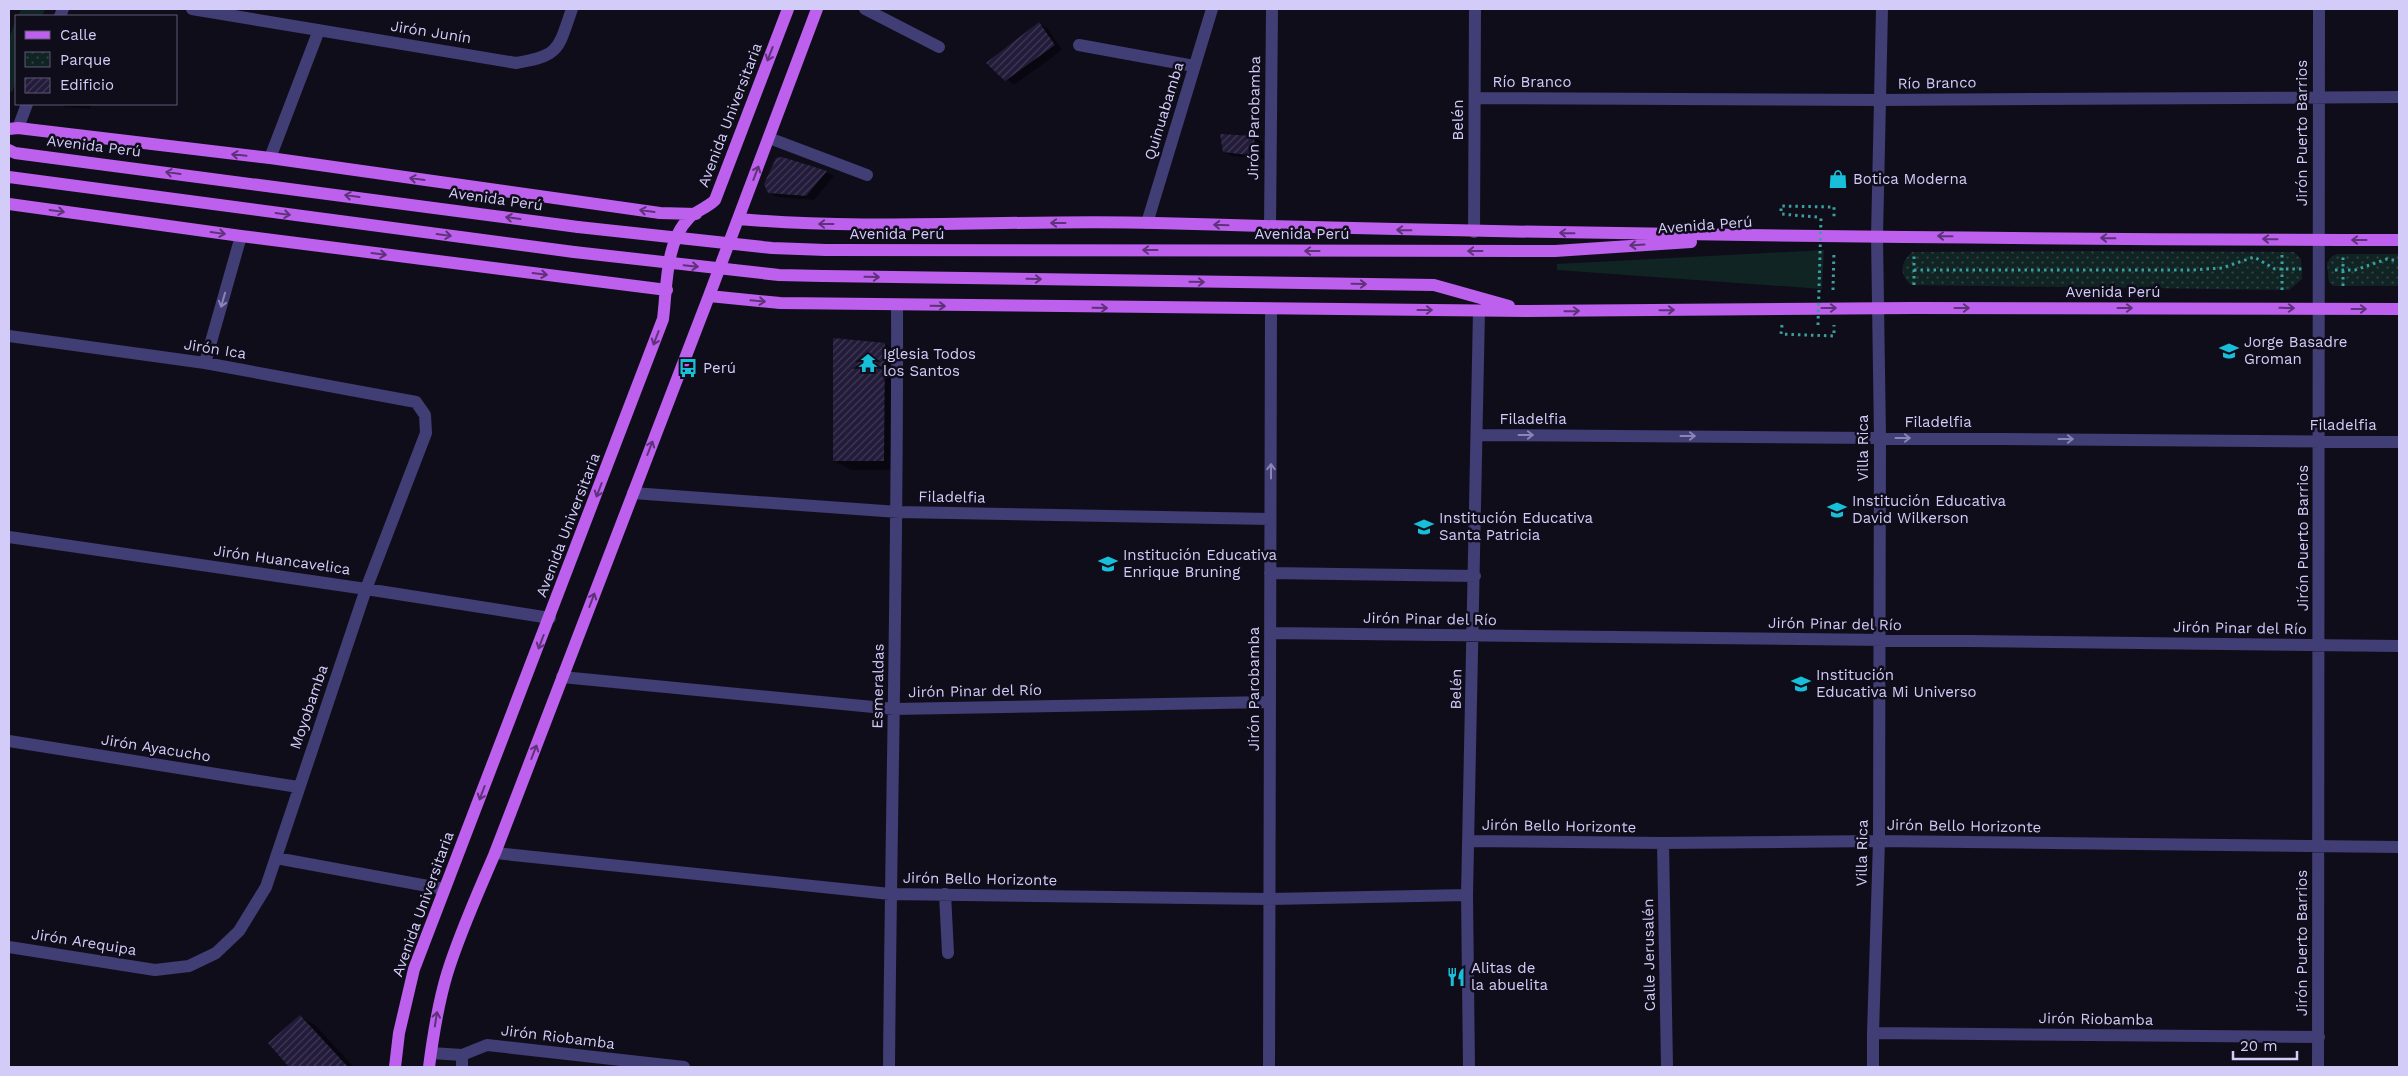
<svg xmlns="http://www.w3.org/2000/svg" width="2408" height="1076" font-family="'Work Sans',sans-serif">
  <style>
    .grass { fill: #112424 }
    .park { fill: url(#park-dots) }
    .shadow { fill: #0007 }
    .building { fill: url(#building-hatch) }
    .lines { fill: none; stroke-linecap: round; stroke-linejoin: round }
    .path { stroke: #39a09e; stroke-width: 3; stroke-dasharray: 2.5 4; stroke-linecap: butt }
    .minor { stroke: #413d75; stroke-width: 12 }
    .major { stroke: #bd60ed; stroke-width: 12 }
    .path-bridge { stroke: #39a09e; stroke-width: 3; stroke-dasharray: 2.5 4; stroke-linecap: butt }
    .major-bridge { stroke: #bd60ed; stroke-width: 12 }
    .oneway { stroke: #5e3279 }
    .oneway2 { stroke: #8a84b7 }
    .labels { text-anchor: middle; stroke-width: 5; stroke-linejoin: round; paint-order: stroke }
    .street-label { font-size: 15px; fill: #d3ccf9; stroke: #100d1b }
    .poi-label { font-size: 15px; fill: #d3ccf9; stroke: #100d1b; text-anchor: start }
  </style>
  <defs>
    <pattern id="park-dots" width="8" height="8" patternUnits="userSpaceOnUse" patternTransform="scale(1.25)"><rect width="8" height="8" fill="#112424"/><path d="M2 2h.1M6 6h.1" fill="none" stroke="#334345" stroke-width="1.8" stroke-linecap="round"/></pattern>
    <pattern id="building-hatch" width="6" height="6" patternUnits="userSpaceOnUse" patternTransform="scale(1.25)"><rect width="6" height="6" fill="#221b39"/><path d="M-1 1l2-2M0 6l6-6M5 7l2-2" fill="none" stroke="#413b56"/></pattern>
  </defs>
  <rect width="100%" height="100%" fill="#100d1b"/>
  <!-- grass -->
  <path class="grass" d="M21,9H45L42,16H18Z
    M16,20V82L12,92L9,91V38Z
    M1824,250L1822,289L1557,270V264Z"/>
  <!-- park -->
  <path class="park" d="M2102,251L2294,252L2301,259L2302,279L2289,290L1911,285C1899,274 1900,263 1912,252Z
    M2338,254H2399V286H2333L2329,282L2327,263L2332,256Z"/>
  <!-- shadow -->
  <path class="shadow" d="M1039,23L1047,28L1062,50L1014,85L988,63Z
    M60,104H92L90,109L65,107Z
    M1222,135L1254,137L1262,142L1264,159L1232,156L1224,152Z
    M782,158L827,172L834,176L814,200L777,197L769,192Z
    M884,344L900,353V470H851L834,461Z
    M300,1016L316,1026L354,1067H290L269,1043Z"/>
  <!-- building -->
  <path class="building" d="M1039,22L1055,45L1005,81L986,63Z
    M1220,134L1254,136L1256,156L1223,152Z
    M782,157L827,171L806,196L768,193L764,184L776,158Z
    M833,338L885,343L884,461H833Z
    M300,1015L348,1067H289L268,1043Z"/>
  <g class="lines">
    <!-- path -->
    <path class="path" d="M1817,217L1781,214V206L1834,207V217
      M2282,255V290
      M1914,270H2192L2222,268L2254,257L2275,269H2302
      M2335,270H2355L2387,259L2399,261
      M1914,285V253
      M2343,286V255
      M1833,290L1834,251
      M1782,325L1781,334L1834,336V325"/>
    <!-- minor -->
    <path class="minor" d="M192,9L516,63C561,56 558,48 572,9
      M865,9L939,47
      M60,16L63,9
      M1079,45L1194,66
      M1475,98L1880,100L2399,97
      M18,128L27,104
      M769,138L867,175
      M270,158L319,30
      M1147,223L1212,9
      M1270,227L1272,9
      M1474,232L1475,9
      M9,336L205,363L416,402L425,415L426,433L366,589L266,887L239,931L216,953L189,966L155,970L9,947
      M205,363L241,236
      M1477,435L2399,442
      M633,493L898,512L1270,519
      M9,537L366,589L550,618
      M1270,573L1475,576
      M1270,633L2399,646
      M562,677L894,709L1270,702
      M9,741L298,787
      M1469,841L1663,843L1879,841L2399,847
      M1663,843L1667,1067
      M495,853L890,894L1270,899L1467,895
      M276,858L444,889
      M945,894L948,953
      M1873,1033L2319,1037
      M431,1053L462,1055L487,1045L684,1067
      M462,1067V1055
      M889,1067C891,813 898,559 897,305
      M1269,1067L1271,310
      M1469,1067L1467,895L1479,311
      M1873,1067V1033L1879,841L1880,438L1877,236L1882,9
      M2318,1067L2319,9"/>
    <!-- major -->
    <path class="major" d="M9,129L18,128L270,158L660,213L696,214
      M9,150L15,153L578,227
      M9,177L574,252
      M9,204L241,236L667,290
      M738,219C877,231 1017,219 1156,223C1570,235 1985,239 2399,240
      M826,250L1555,251L1691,242
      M823,276L1434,285L1509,306
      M709,296L780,303L1526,311L1914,308L2399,309
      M395,1067L399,1033L414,969L663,319C667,288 665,242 689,218C696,211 707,208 715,200L788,9
      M429,1067C433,1036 438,1004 447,974C460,932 478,893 495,853L709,296L817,9"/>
    <!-- path-bridge -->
    <path class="path-bridge" d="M1818,325L1821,218"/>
    <!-- major-bridge -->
    <path class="major-bridge" d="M578,227L772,248L826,250
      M574,252L779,275L823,276"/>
  </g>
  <!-- one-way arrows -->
  <defs><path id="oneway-shaft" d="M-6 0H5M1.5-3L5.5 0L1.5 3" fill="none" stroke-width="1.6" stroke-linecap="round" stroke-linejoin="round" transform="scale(1.25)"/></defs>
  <g class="oneway">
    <use href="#oneway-shaft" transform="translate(770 54) rotate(111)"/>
    <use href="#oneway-shaft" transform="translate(239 155) rotate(-174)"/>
    <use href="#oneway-shaft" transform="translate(173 173) rotate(-172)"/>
    <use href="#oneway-shaft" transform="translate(756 173) rotate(-69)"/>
    <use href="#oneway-shaft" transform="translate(417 179) rotate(-172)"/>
    <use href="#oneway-shaft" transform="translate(352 196) rotate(-172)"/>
    <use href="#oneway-shaft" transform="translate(57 211) rotate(8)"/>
    <use href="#oneway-shaft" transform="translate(647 211) rotate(-172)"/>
    <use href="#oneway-shaft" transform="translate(283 214) rotate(8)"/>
    <use href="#oneway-shaft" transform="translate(513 218) rotate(-172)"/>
    <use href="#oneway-shaft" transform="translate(1058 223) rotate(180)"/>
    <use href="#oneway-shaft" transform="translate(826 224) rotate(-180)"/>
    <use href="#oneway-shaft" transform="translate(1221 225) rotate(-178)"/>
    <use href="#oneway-shaft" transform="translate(1404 230) rotate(-179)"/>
    <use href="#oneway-shaft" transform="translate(218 233) rotate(8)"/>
    <use href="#oneway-shaft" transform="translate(1567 233) rotate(-179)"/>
    <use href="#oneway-shaft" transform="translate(444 235) rotate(8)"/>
    <use href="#oneway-shaft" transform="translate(1945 236) rotate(-179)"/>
    <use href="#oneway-shaft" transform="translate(2108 238) rotate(-179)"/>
    <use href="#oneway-shaft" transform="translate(2270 239) rotate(-179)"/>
    <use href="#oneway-shaft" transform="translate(2359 240) rotate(-180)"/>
    <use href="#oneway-shaft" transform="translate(1637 245) rotate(176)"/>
    <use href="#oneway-shaft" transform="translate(1150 250) rotate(-180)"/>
    <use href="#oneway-shaft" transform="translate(1312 251) rotate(-180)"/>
    <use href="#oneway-shaft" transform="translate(1475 251) rotate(-180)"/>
    <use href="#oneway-shaft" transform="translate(379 254) rotate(7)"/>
    <use href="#oneway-shaft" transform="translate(691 266) rotate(6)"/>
    <use href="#oneway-shaft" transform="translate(540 274) rotate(7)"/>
    <use href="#oneway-shaft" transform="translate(872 277) rotate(1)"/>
    <use href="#oneway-shaft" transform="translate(1034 279) rotate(1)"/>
    <use href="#oneway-shaft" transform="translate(1197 282) rotate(1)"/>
    <use href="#oneway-shaft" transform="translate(1359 284) rotate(1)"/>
    <use href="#oneway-shaft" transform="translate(758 301) rotate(5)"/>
    <use href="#oneway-shaft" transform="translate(938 306) rotate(1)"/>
    <use href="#oneway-shaft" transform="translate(1100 308) rotate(1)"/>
    <use href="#oneway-shaft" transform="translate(1829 308)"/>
    <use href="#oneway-shaft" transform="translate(1962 308)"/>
    <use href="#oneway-shaft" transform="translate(2125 308)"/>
    <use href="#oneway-shaft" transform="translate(2287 308) rotate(1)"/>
    <use href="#oneway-shaft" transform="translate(2359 309)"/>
    <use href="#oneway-shaft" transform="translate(1425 310)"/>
    <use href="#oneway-shaft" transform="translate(1667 310) rotate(-1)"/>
    <use href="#oneway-shaft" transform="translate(1572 311) rotate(-1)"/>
    <use href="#oneway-shaft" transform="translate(656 338) rotate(111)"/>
    <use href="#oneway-shaft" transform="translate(650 448) rotate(-69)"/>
    <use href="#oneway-shaft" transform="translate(599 490) rotate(111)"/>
    <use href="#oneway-shaft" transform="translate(592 600) rotate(-69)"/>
    <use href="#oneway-shaft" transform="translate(541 642) rotate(111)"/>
    <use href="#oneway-shaft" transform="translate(534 752) rotate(-69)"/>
    <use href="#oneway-shaft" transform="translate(482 793) rotate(111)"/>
    <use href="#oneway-shaft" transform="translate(436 1019) rotate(-81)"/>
  </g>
  <g class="oneway2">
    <use href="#oneway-shaft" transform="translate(223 300) rotate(106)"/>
    <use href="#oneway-shaft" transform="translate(1526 435)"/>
    <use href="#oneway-shaft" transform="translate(1688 436)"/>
    <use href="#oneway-shaft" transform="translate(1903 438)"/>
    <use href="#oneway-shaft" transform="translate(2066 439)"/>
    <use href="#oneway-shaft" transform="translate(1271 471) rotate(-90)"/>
  </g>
  <!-- icons -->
  <defs>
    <g id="shop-bare" transform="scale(1.5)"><path d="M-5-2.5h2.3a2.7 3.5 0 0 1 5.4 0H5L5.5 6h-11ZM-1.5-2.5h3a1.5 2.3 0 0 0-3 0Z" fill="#18bfd9" stroke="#100d1b" stroke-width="2.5" paint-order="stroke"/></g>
    <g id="school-bare" transform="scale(1.5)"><path d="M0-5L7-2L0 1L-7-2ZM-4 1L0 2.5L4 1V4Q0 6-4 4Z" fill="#18bfd9" stroke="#100d1b" stroke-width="2.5" paint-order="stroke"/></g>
    <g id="temple-bare" transform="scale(1.5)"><path d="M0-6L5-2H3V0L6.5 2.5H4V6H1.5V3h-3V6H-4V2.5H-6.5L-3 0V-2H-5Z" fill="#18bfd9" stroke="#100d1b" stroke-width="2.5" paint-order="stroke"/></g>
    <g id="bus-bare" transform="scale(1.5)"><path d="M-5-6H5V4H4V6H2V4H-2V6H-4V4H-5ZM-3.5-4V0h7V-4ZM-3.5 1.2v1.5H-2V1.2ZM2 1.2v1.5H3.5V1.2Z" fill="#18bfd9" stroke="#100d1b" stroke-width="2.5" paint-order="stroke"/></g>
    <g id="restaurant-bare" transform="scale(1.5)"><path d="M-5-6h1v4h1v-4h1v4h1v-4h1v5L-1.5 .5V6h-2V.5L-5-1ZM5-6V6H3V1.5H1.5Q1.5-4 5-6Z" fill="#18bfd9" stroke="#100d1b" stroke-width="2.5" paint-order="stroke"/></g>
  </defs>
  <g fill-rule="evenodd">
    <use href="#shop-bare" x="1838" y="179"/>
    <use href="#school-bare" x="2229" y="351"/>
    <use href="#temple-bare" x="868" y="363"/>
    <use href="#bus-bare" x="688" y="368"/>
    <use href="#school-bare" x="1837" y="510"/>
    <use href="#school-bare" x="1424" y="527"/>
    <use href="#school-bare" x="1108" y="564"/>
    <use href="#school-bare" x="1801" y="684"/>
    <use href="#restaurant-bare" x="1456" y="977"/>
  </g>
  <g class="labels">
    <!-- street labels -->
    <g class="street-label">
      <text transform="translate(431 32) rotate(9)" y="5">Jirón Junín</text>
      <text x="1532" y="87">Río Branco</text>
      <text transform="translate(1937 83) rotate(-1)" y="5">Río Branco</text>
      <text transform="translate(1164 111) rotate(-73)" y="5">Quinuabamba</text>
      <text transform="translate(730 115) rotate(-69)" y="5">Avenida Universitaria</text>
      <text transform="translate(1254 118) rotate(-89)" y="5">Jirón Parobamba</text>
      <text transform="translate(1458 120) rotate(-90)" y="5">Belén</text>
      <text transform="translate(2302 133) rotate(-90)" y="5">Jirón Puerto Barrios</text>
      <text transform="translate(94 146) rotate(7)" y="5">Avenida Perú</text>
      <text transform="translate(496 199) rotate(8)" y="5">Avenida Perú</text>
      <text transform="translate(1705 225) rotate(-4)" y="5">Avenida Perú</text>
      <text x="897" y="239">Avenida Perú</text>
      <text x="1302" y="239">Avenida Perú</text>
      <text x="2113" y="297">Avenida Perú</text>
      <text transform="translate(215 349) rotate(9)" y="5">Jirón Ica</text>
      <text x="1533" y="424">Filadelfia</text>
      <text x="1938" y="427">Filadelfia</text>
      <text x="2343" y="430">Filadelfia</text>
      <text transform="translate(1863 448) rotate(-90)" y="5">Villa Rica</text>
      <text transform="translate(952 497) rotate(1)" y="5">Filadelfia</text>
      <text transform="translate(568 525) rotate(-69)" y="5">Avenida Universitaria</text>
      <text transform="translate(2303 538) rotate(-90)" y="5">Jirón Puerto Barrios</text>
      <text transform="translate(282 560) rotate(8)" y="5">Jirón Huancavelica</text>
      <text transform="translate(1430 619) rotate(1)" y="5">Jirón Pinar del Río</text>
      <text transform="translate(1835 624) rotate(1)" y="5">Jirón Pinar del Río</text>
      <text transform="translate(2240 628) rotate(1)" y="5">Jirón Pinar del Río</text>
      <text transform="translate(878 686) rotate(-89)" y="5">Esmeraldas</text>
      <text transform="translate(1254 689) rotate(-90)" y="5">Jirón Parobamba</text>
      <text transform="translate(1456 689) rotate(-89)" y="5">Belén</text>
      <text transform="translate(975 691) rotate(-1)" y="5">Jirón Pinar del Río</text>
      <text transform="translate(309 707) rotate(-71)" y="5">Moyobamba</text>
      <text transform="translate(156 748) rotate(9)" y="5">Jirón Ayacucho</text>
      <text transform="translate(1559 826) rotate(1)" y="5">Jirón Bello Horizonte</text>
      <text transform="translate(1964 826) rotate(1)" y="5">Jirón Bello Horizonte</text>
      <text transform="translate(1862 853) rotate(-89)" y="5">Villa Rica</text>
      <text transform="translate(980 879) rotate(1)" y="5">Jirón Bello Horizonte</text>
      <text transform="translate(423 904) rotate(-70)" y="5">Avenida Universitaria</text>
      <text transform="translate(84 942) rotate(9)" y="5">Jirón Arequipa</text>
      <text transform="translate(2302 943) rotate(-90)" y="5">Jirón Puerto Barrios</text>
      <text transform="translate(1649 955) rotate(-91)" y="5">Calle Jerusalén</text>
      <text transform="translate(2096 1019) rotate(1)" y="5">Jirón Riobamba</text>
      <text transform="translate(558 1037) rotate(7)" y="5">Jirón Riobamba</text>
    </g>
    <!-- poi labels -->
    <g class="poi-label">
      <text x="1853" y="184">Botica Moderna</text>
      <text x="2244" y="347">Jorge Basadre<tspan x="2244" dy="17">Groman</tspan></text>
      <text x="883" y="359">Iglesia Todos<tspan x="883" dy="17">los Santos</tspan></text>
      <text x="703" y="373">Perú</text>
      <text x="1852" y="506">Institución Educativa<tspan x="1852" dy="17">David Wilkerson</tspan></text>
      <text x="1439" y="523">Institución Educativa<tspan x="1439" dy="17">Santa Patricia</tspan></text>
      <text x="1123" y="560">Institución Educativa<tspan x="1123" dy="17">Enrique Bruning</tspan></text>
      <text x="1816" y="680">Institución<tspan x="1816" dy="17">Educativa Mi Universo</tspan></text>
      <text x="1471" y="973">Alitas de<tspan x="1471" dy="17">la abuelita</tspan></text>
    </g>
  </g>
  <!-- border -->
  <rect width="2408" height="1076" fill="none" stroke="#d3ccf9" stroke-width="20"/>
  <!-- legend -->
  <rect x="15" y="15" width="162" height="90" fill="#100d1b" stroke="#5e5974"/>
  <rect x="25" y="31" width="25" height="8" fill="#bd60ed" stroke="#5e5974"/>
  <text x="60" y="40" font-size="15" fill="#d3ccf9">Calle</text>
  <rect x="25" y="52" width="25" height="15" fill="url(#park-dots)" stroke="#5e5974"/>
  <text x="60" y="65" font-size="15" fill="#d3ccf9">Parque</text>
  <rect x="25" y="78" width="25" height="15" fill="url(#building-hatch)" stroke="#5e5974"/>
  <text x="60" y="90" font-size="15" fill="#d3ccf9">Edificio</text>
  <!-- scale -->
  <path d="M2233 1051v8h64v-8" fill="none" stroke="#d3ccf9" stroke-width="2.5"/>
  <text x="2240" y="1051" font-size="15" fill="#d3ccf9" stroke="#100d1b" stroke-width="4" paint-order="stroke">20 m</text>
</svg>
